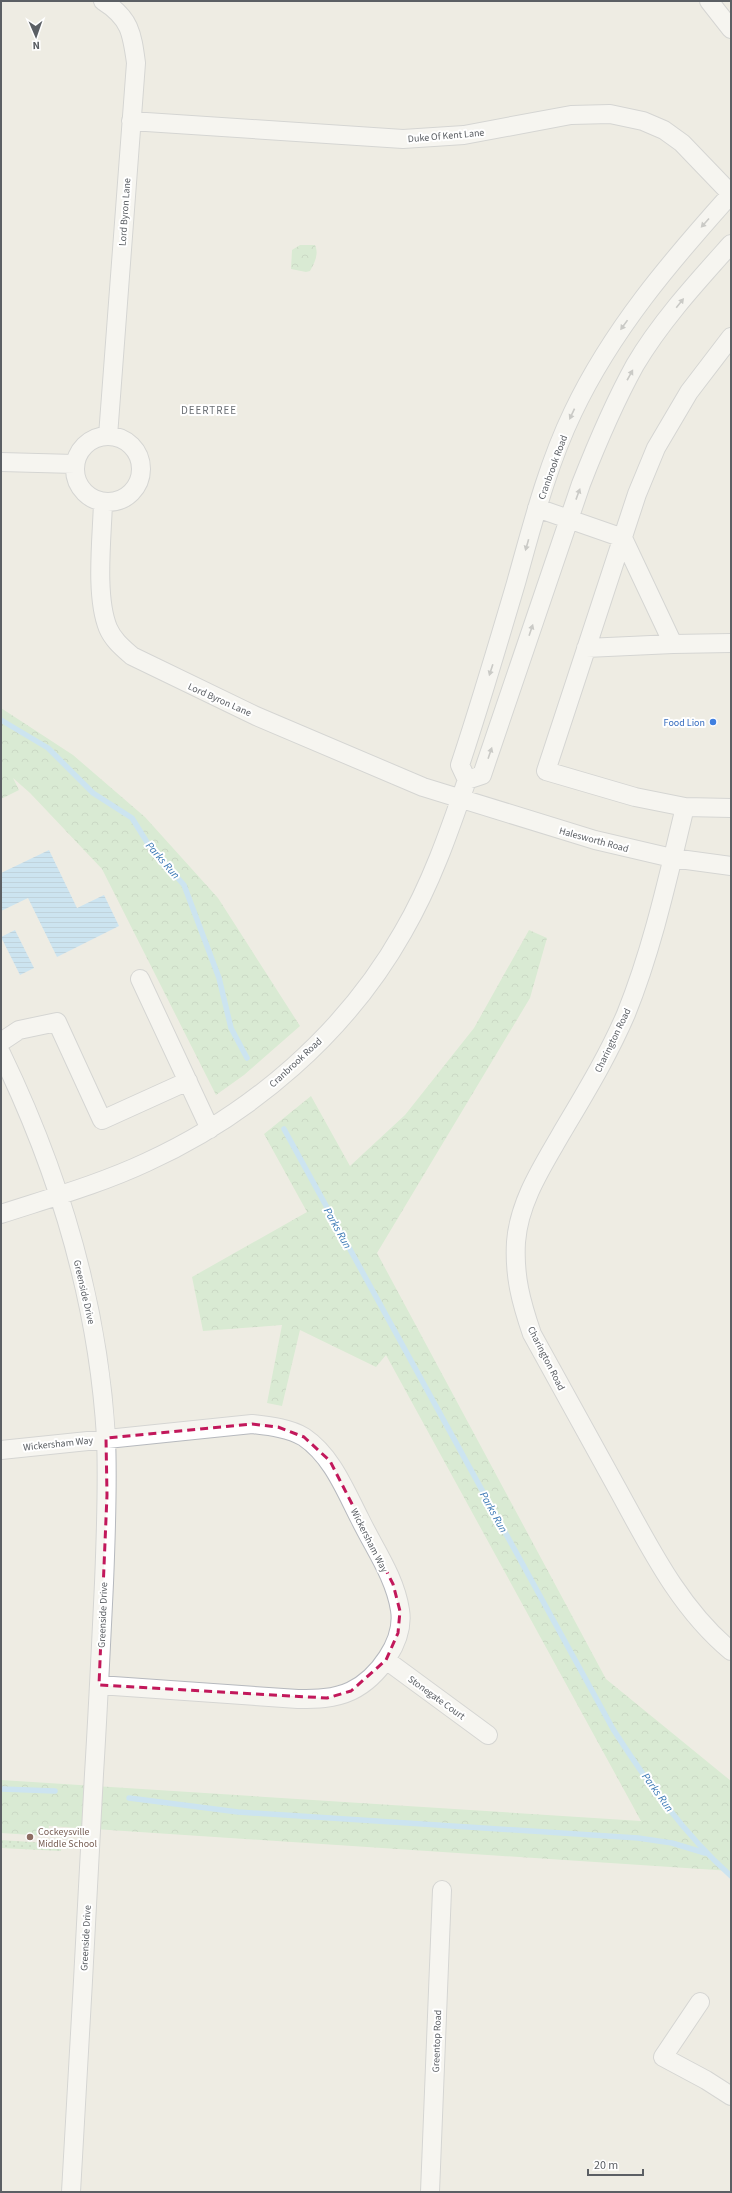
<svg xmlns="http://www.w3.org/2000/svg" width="732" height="2193" font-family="'Source Sans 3',sans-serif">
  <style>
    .grass { fill: url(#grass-dots) }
    .forest { fill: url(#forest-crowns) }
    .water { fill: url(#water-rules) }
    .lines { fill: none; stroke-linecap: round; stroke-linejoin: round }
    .stream { stroke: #a2d9ff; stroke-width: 5.5 }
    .minor-casing { stroke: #b6b9be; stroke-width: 20 }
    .minor { stroke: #fff; stroke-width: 18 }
    .oneway { fill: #9d9fa2 }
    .marked { fill: none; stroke: #c2185b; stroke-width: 3; stroke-dasharray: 8 5; stroke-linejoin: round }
    .shop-dot { fill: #3f7fe0; stroke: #fff; stroke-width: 1.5 }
    .education-dot { fill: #8d6e63; stroke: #fff; stroke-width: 1.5 }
    .labels { text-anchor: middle; stroke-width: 4; stroke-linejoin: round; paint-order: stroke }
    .street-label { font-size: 10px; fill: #5b5f64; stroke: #fff }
    .shop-label { font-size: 10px; fill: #366cbe; stroke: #fff; text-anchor: end }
    .education-label { font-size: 10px; fill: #785e54; stroke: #fff; text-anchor: start }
    .neighbourhood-label { font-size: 11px; letter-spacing: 1px; fill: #6c7176; stroke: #fff }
    .water-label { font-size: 11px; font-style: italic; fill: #3c79b5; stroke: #fff }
  </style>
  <defs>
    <pattern id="grass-dots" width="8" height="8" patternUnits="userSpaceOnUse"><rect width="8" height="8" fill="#bfe7be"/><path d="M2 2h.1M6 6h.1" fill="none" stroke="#9ebe9e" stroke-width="1.8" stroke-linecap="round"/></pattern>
    <pattern id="forest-crowns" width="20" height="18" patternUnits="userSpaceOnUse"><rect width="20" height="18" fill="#bfe7be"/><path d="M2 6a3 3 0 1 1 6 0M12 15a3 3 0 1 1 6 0" fill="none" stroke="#9ebe9e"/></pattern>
    <pattern id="water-rules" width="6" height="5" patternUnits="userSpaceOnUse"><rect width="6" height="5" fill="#a2d9ff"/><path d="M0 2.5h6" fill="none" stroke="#87b3d2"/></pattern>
  </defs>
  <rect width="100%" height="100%" fill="#eeece3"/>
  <!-- grass -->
  <path class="grass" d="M1,1840L61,1844V1851L1,1848Z"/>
  <!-- forest -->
  <path class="forest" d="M300,245H315C319,254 315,262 310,271L306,272L291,269L292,250Z
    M1,708L73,755L145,817L218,898L300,1026L244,1075L216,1095L102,869L30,793L13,778L19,790L1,799Z
    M529,930L547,938L530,998L377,1253L606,1679L731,1781V1871L49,1826L47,1836L1,1833V1780L641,1821L386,1355L376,1367L300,1330L282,1406L267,1403L282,1325L203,1331L192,1277L307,1212L264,1134L311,1096L350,1166L405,1115L474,1028Z"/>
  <!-- water -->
  <path class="water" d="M49,850L77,908L104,895L119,926L57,957L28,898L1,911V873Z
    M15,930L34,968L20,975L1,937Z"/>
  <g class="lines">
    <!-- stream -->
    <path class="stream" d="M1,720L48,748L93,793L132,818L150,847L184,885L219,978L231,1028L247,1058
      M284,1129L613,1729C647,1782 684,1834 731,1876
      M1,1789L55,1791
      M129,1798L238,1812L638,1838L672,1843L705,1853"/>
    <!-- minor casing -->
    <g class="minor-casing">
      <path id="minor" d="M103,1C130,18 132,33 136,63L108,436
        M709,1L731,29
        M131,121L403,139L464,135L571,115L610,114L643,121L664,130L682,143L731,194
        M731,337L689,392L656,448L637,494L546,771L635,797L685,807L731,808
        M75 469a33 33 0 1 1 66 0a33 33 0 1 1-66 0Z
        M1,462L75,464
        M103,502C102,538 95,596 108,628C113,640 123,648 132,656L256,716L423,787L595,840L672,858L731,866
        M537,508L623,538L673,644L731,643
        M586,648L673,644
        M467,780L482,775L581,484C597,443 614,403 635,365C661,321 697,282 731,244
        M685,807C668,877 653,947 626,1014C608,1056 584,1095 561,1134C542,1167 519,1202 516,1242C514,1276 521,1302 532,1334C560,1385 589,1437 617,1488C649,1546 679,1608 731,1651
        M140,979L210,1129
        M1,1042L19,1030L57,1022L102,1120L188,1081
        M1,1053C59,1173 98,1303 106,1437C108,1486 106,1534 104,1583C101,1646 98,1710 94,1774C87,1913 79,2053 71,2192
        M1,1214C50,1198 100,1184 147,1162C252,1114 346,1033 403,932C431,884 449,832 467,780L460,765C480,705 498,644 516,583C532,526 547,466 573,412C612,330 670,262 731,194
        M1,1450L252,1424C269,1426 289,1428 304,1437C332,1456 345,1490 360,1519C374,1548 395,1577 400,1610C405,1641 378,1678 351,1691C334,1699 315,1699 298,1699L99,1685
        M386,1660L488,1735
        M700,2002L663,2057L706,2080L731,2096
        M430,2192L442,1890"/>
    </g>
    <!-- minor -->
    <use href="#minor" class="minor"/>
  </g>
  <!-- one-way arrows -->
  <defs><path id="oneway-solid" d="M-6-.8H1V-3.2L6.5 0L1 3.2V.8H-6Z"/></defs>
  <g class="oneway">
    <use href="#oneway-solid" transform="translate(705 223) rotate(132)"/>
    <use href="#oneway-solid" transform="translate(680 303) rotate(-51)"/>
    <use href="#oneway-solid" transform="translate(624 325) rotate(126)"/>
    <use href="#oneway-solid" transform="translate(630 375) rotate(-61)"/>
    <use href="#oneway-solid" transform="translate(572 414) rotate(115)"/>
    <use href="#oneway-solid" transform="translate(578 494) rotate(-70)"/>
    <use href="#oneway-solid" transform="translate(527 545) rotate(106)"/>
    <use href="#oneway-solid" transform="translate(531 630) rotate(-71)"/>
    <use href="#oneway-solid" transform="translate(491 670) rotate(108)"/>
    <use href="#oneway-solid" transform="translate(490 753) rotate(-71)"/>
  </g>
  <!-- marked area -->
  <path d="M0 0H732V2193H0ZM252,1424L278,1427L304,1437L330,1461L393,1584L400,1611L398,1633L386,1660L351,1691L327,1698L99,1685L107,1495L106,1438Z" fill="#eeece3" fill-opacity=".55" fill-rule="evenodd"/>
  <path class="marked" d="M252,1424L278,1427L304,1437L330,1461L393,1584L400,1611L398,1633L386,1660L351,1691L327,1698L99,1685L107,1495L106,1438Z"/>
  <!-- markers -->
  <circle class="shop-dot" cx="713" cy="722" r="4"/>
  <circle class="education-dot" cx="30" cy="1837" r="4"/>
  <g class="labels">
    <!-- street labels -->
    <g class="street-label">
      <text transform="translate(446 135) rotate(-5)" y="4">Duke Of Kent Lane</text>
      <text transform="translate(124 212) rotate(-86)" y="4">Lord Byron Lane</text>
      <text transform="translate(552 467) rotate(-70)" y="4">Cranbrook Road</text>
      <text transform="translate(220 699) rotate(24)" y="4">Lord Byron Lane</text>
      <text transform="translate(594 839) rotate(15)" y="4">Halesworth Road</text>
      <text transform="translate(612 1040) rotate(-64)" y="4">Charington Road</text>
      <text transform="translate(295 1062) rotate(-43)" y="4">Cranbrook Road</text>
      <text transform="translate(85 1292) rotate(77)" y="4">Greenside Drive</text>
      <text transform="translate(547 1358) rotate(63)" y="4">Charington Road</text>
      <text transform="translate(58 1443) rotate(-6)" y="4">Wickersham Way</text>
      <text transform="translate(370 1540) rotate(63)" y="4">Wickersham Way</text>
      <text transform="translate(102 1615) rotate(-88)" y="4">Greenside Drive</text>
      <text transform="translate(437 1697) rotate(36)" y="4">Stonegate Court</text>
      <text transform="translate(85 1938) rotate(-87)" y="4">Greenside Drive</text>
      <text transform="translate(436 2041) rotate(-88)" y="4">Greentop Road</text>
    </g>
    <!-- shop labels -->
    <g class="shop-label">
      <text x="705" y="726">Food Lion</text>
    </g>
    <!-- education labels -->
    <g class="education-label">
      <text x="38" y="1835">Cockeysville<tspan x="38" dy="12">Middle School</tspan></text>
    </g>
    <!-- neighbourhood labels -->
    <g class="neighbourhood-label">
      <text x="209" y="414">DEERTREE</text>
    </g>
    <!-- water labels -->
    <g class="water-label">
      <text transform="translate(163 860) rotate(49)" y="4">Parks Run</text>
      <text transform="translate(338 1228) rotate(61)" y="4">Parks Run</text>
      <text transform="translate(494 1512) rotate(61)" y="4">Parks Run</text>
      <text transform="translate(658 1792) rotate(54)" y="4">Parks Run</text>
    </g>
  </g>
  <!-- border -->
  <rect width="732" height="2193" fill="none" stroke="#5b5f64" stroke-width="4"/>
  <!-- north arrow -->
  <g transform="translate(36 36) rotate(178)" stroke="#ffffff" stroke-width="3" paint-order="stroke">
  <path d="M0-3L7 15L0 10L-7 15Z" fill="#5b5f64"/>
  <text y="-6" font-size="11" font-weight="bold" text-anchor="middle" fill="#5b5f64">N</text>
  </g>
  <!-- scale -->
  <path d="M588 2169v6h55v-6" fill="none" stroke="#5b5f64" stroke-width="2"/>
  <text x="594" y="2169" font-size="12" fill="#5b5f64" stroke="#ffffff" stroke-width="3" paint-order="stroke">20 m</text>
</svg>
